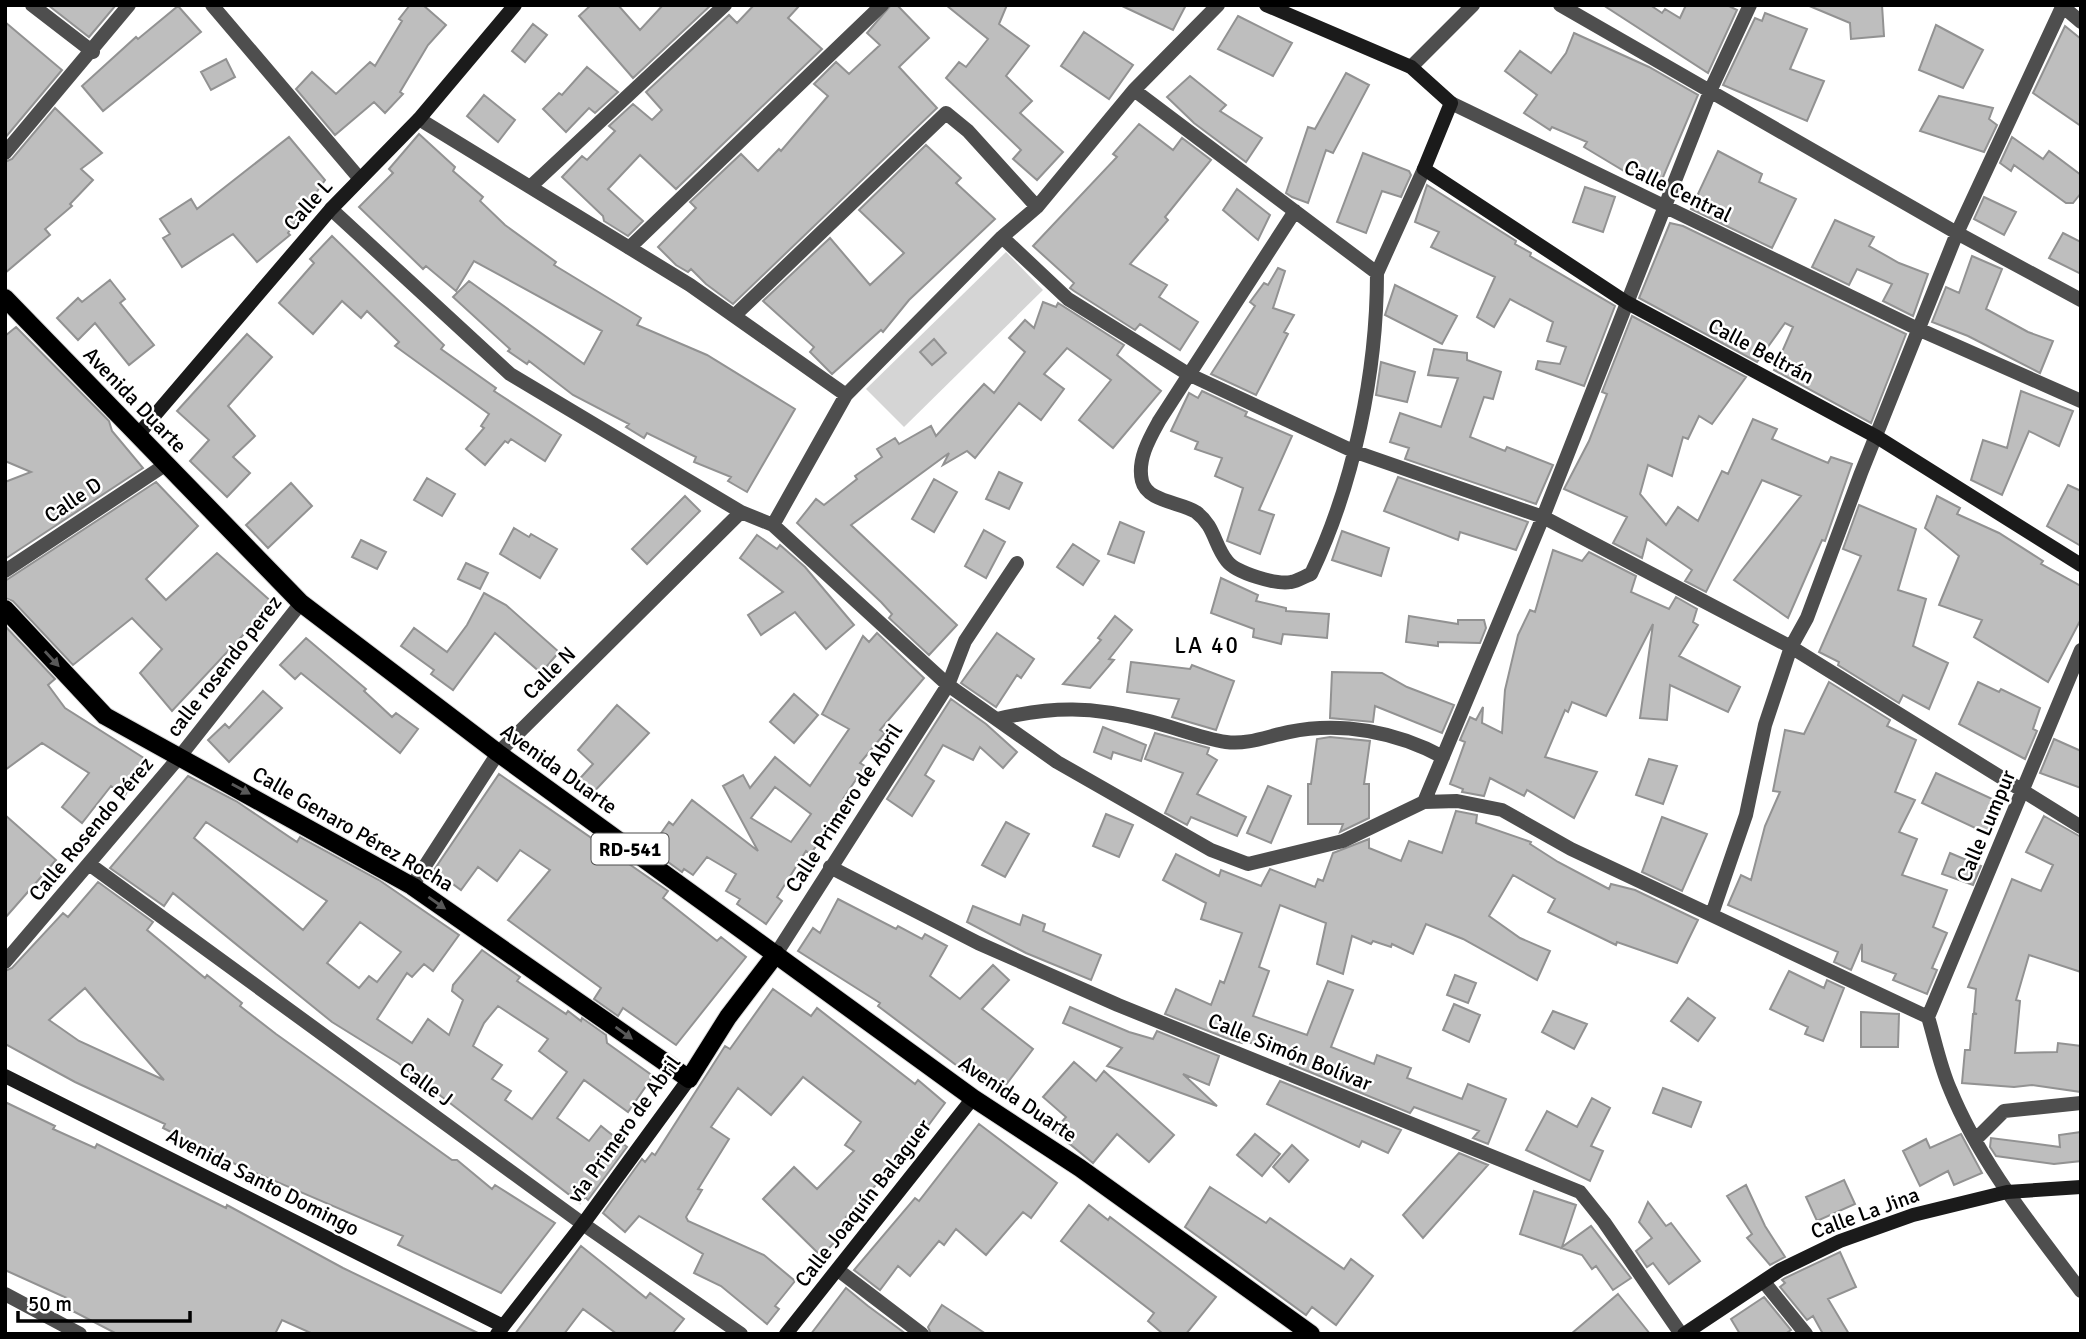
<svg xmlns="http://www.w3.org/2000/svg" width="2086" height="1339" font-family="Signika,sans-serif">
  <style>
    .green { fill: #d5d5d5 }
    .building { fill: #bebebe; stroke: #929292; stroke-width: 2; fill-rule: evenodd }
    .lines { fill: none; stroke-linecap: round; stroke-linejoin: round }
    .primary-casing { stroke: #dbdbdb; stroke-width: 20 }
    .street { stroke: #4e4e4e; stroke-width: 14 }
    .secondary { stroke: #1b1b1b; stroke-width: 14 }
    .primary { stroke: #000; stroke-width: 18 }
    .oneway { fill: #595959 }
    .labels { text-anchor: middle; stroke-width: 5; stroke-linejoin: round; paint-order: stroke }
    .shield { fill: #fff; stroke: #4c4c4c; stroke-width: 2 }
    .shield-label { font-size: 19px; font-weight: bold; fill: #000 }
    .street-label { font-size: 21px; fill: #000; stroke: #fff }
    .neighbourhood-label { font-size: 23px; letter-spacing: 2px; fill: #000; stroke: #fff }
  </style>
  <rect width="100%" height="100%" fill="#fff"/>
  <!-- green -->
  <path class="green" d="M1006,252L1043,290L904,427L866,389Z"/>
  <!-- building -->
  <path class="building" d="M48,5H116L89,37Z
    M410,5H423L446,25L428,45L400,92L403,94L385,113L374,102L335,135L296,89L312,72L336,94L370,62L375,66L402,21L399,19Z
    M591,5H618L640,30L663,5H711L633,78L579,16Z
    M754,5H800L788,18L822,49L676,189L640,155L608,189L643,221L628,236L604,221L603,216L562,177L582,156L587,160L615,131L609,126L633,104L652,120L662,110L646,92L729,15L737,23Z
    M891,5H897L929,38L899,67L937,108L733,304L706,284L691,269L688,272L676,265L658,247L696,208L690,202L741,154L758,171L779,149L781,151L828,96L814,84L836,62L849,74L880,45L867,33Z
    M946,5H1007L999,24L1029,46L1006,76L1032,101L1020,113L1063,152L1037,180L1013,159L1021,150L946,78L959,62L966,67L988,39Z
    M1120,5H1186L1173,30Z
    M1603,5H1650L1662,13L1665,9L1680,18L1686,5H1727L1737,10L1708,73Z
    M1807,5H1882L1884,36L1851,39L1850,23Z
    M178,6L201,32L103,111L82,86L136,37L138,39Z
    M1765,13L1807,29L1790,69L1824,81L1807,121L1723,85L1755,18L1762,21Z
    M1238,16L1292,43L1273,76L1218,49Z
    M5,22L62,70L5,138Z
    M533,24L547,35L525,62L512,51Z
    M1936,25L1983,50L1963,88L1919,70Z
    M2065,26L2081,39V126L2033,93Z
    M1084,32L1133,65L1109,99L1061,66Z
    M1574,33L1649,67L1698,95L1661,182L1626,165L1624,171L1584,147L1587,142L1552,127L1550,130L1524,113L1537,95L1505,71L1520,51L1551,73L1566,53Z
    M226,59L235,77L211,90L201,72Z
    M587,67L618,92L595,113L589,108L566,132L543,109L559,93L562,95Z
    M1346,73L1369,85L1333,153L1326,150L1308,203L1292,197L1286,193L1308,127L1315,129Z
    M1190,76L1226,105L1220,111L1262,138L1246,162L1194,123L1167,97Z
    M484,95L515,120L498,142L467,116Z
    M1939,96L1993,108L1989,119L1997,125L1984,152L1920,131Z
    M55,108L102,153L81,169L93,180L70,204L72,206L45,229L50,235L5,273V162L12,159Z
    M1139,124L1173,150L1182,138L1211,160L1165,217L1168,220L1130,264L1167,285L1159,297L1198,322L1180,350L1140,324L1135,330L1074,291L1070,288L1074,283L1033,246L1117,157L1113,154Z
    M419,134L455,167L453,171L483,197L480,201L505,225L556,262L554,265L641,318L637,325L707,355L795,409L747,492L728,481L731,477L694,462L696,457L647,433L644,438L626,427L629,424L573,395L529,361L527,364L508,351L510,349L453,297L469,281L584,364L602,331L474,261L456,291L426,266L423,269L359,207L393,173L389,169Z
    M289,137L325,180L288,233L290,235L257,262L233,234L182,267L163,238L170,234L160,219L191,199L197,209Z
    M2012,137L2043,159L2049,151L2081,175V193L2073,203H2066L2014,165L2011,171L2000,163Z
    M926,145L961,178L956,183L995,219L909,300L883,332L881,330L832,374L810,352L814,347L763,301L830,238L870,285L904,253L859,210Z
    M1718,151L1762,174L1759,182L1796,199L1772,248L1691,209Z
    M1363,153L1409,171L1411,175L1401,197L1382,191L1366,233L1337,222Z
    M1427,185L1516,241L1515,244L1531,253L1530,256L1615,306L1584,386L1536,369L1538,361L1560,364L1566,347L1547,341L1553,322L1510,299L1494,327L1477,317L1495,277L1431,247L1439,232L1415,222Z
    M1585,187L1615,197L1603,232L1573,222Z
    M1237,189L1270,215L1258,240L1223,210Z
    M1984,197L2016,212L2004,235L1974,219Z
    M1835,220L1874,237L1869,246L1899,263L1928,274L1913,316L1883,301L1892,284L1857,269L1849,285L1812,267Z
    M1670,223L1683,226L1906,334L1871,423L1774,370L1793,327L1785,323L1757,362L1639,298Z
    M2063,233L2081,242V274L2049,258Z
    M332,236L444,345L441,349L496,388L494,391L561,435L545,461L511,439L508,443L505,441L485,465L466,449L484,428L481,426L489,414L395,346L399,342L367,311L361,318L342,301L313,334L279,303L314,263L310,259Z
    M1972,256L2002,269L1986,309L2028,332L2053,341L2040,373L1968,336L1932,322L1946,287L1959,293Z
    M1278,268L1285,271L1273,308L1294,315L1284,332L1288,334L1256,395L1211,374L1255,306L1250,302L1264,283L1268,285Z
    M110,280L125,299L120,303L154,345L129,365L95,323L78,340L57,318L78,298L82,302Z
    M1395,285L1457,316L1442,344L1385,315Z
    M1043,302L1056,307L1058,303L1124,345L1117,355L1161,391L1113,448L1079,420L1111,380L1067,348L1044,374L1064,389L1041,420L1019,403L975,458L967,451L943,465L949,453L851,525L957,625L929,655L889,618L892,614L881,602L797,523L816,499L824,505L857,479L855,476L882,457L877,449L895,438L899,444L931,426L936,436L984,384L994,393L1025,352L1009,338L1025,320L1034,328Z
    M1632,316L1746,377L1712,424L1699,416L1688,439L1683,437L1672,476L1648,465L1640,494L1666,525L1678,507L1698,521L1722,471L1728,474L1753,419L1777,429L1772,439L1828,463L1831,457L1852,464L1825,541L1822,540L1788,618L1734,580L1801,496L1762,480L1706,592L1685,581L1692,570L1647,539L1642,558L1613,543L1627,517L1564,489L1589,441L1607,394L1602,392Z
    M16,327L109,421L112,431L143,468L5,559V482L31,472L5,461V336Z
    M247,334L272,357L228,406L255,436L233,457L250,473L227,497L190,461L209,440L177,411Z
    M934,339L946,353L932,365L920,352Z
    M1434,349L1467,353V360L1501,372L1493,399L1484,397L1470,437L1505,451L1507,447L1553,465L1536,504L1405,459L1409,448L1390,442L1400,413L1441,427L1458,378L1428,375Z
    M1381,362L1415,372L1407,402L1376,395Z
    M1202,391L1247,412L1245,416L1292,436L1259,510L1274,515L1260,554L1227,541L1243,488L1215,476L1222,458L1195,449L1198,442L1171,431L1189,393L1198,398Z
    M2021,391L2073,411L2059,446L2029,431L2002,495L1971,480L1983,440L2007,448Z
    M999,472L1022,483L1009,509L986,499Z
    M1398,477L1528,522L1516,550L1460,532L1458,540L1384,511Z
    M427,478L455,494L442,516L414,500Z
    M934,479L957,492L934,532L912,519Z
    M156,482L198,526L146,579L166,600L217,553L273,603L172,711L140,673L162,649L132,618L73,665L13,601L5,598V581Z
    M291,483L312,506L268,548L246,525Z
    M2068,485L2081,491V546L2047,526Z
    M685,496L700,511L647,564L632,549Z
    M1937,496L1960,508L1957,514L1999,533L2043,561L2041,564L2081,586V619L2048,682L1974,637L1982,620L1939,605L1959,556L1925,528Z
    M1859,505L1916,529L1898,590L1926,599L1913,646L1948,663L1929,709L1903,695L1899,703L1838,665L1839,662L1819,652L1861,556L1843,549Z
    M1120,522L1144,532L1134,563L1108,554Z
    M514,528L529,537L531,534L557,549L540,578L500,554Z
    M984,530L1005,542L986,578L965,566Z
    M1342,531L1389,548L1381,576L1332,560Z
    M757,535L777,549L780,545L805,567L854,625L826,649L795,612L761,635L748,615L783,592L740,558Z
    M361,540L386,552L377,569L352,557Z
    M1073,544L1099,561L1083,585L1057,567Z
    M1553,550L1582,561L1589,552L1636,576L1631,592L1669,609L1676,597L1697,609L1693,622L1698,625L1679,656L1740,687L1728,712L1670,685L1667,720L1640,718L1653,624L1606,716L1572,702L1568,712L1565,710L1545,757L1597,772L1574,818L1527,790L1524,796L1490,778L1484,796L1462,792L1463,789L1450,784L1465,742L1460,740L1470,717L1476,720L1483,707L1482,723L1502,733L1505,690L1518,635L1530,610L1535,612Z
    M466,563L488,573L480,589L458,579Z
    M1221,578L1258,595L1256,601L1286,608V611L1329,614L1327,638L1283,634L1281,644L1253,637L1254,629L1211,613Z
    M484,593L506,605L559,652L541,673L495,633L453,690L431,674L434,670L401,646L414,628L447,652L467,625Z
    M1115,616L1132,630L1109,659L1114,660L1090,688L1063,684L1101,640L1098,638Z
    M1409,616L1458,624V620H1484L1486,628L1480,643L1438,642V646L1406,642Z
    M5,626L55,679L48,685L65,708L147,760L125,795L111,786L82,823L62,807L89,773L42,743L5,770Z
    M877,633L924,678L880,730L885,733L860,763L865,766L843,799L849,804L810,854L806,851L777,897L782,901L766,924L737,904L740,899L726,891L736,874L707,857L693,875L684,869L682,872L650,849L669,822L673,825L692,800L758,851L723,786L743,775L750,788L775,757L810,786L849,729L822,714L863,636L869,642ZM775,787L811,814L791,842L751,818Z
    M997,633L1034,659L1021,678L1017,675L996,707L961,683Z
    M306,638L366,689L364,691L392,717L396,713L418,729L400,753L301,673L295,679L280,665Z
    M1131,662L1190,669L1192,665L1234,681L1216,730L1172,717L1179,699L1127,692Z
    M1332,672L1382,673L1407,687L1454,705L1442,733L1375,706L1373,722L1330,718Z
    M1829,682L1890,720L1887,726L1916,740L1895,792L1915,800L1899,832L1917,839L1902,875L1947,890L1933,927L1947,933L1932,968L1937,970L1927,994L1893,980L1896,974L1862,961V944L1851,970L1834,962L1838,952L1728,905L1741,875L1751,880L1765,826L1780,792L1773,791L1785,730L1804,734Z
    M1978,682L1999,692L2001,689L2040,708L2033,729L2037,731L2025,759L1959,724Z
    M263,691L282,708L229,762L208,740L225,724L229,728Z
    M794,694L818,715L794,743L770,722Z
    M951,699L986,724L1017,752L1003,768L980,747L973,760L943,745L925,775L934,781L912,816L887,799Z
    M617,705L649,733L589,797L575,784L593,764L578,750Z
    M1103,727L1146,745L1141,761L1113,752L1111,759L1094,752Z
    M1155,733L1209,748L1207,754L1217,760L1197,794L1246,817L1237,836L1191,817L1187,825L1165,813L1183,773L1145,759Z
    M1330,737L1370,741L1364,784H1369V818L1340,832L1343,824H1308V784H1311L1317,739Z
    M2054,739L2081,751V788L2040,773Z
    M1649,759L1677,766L1663,804L1636,795Z
    M1936,773L2003,804L1990,835L1922,803Z
    M499,774L668,891L663,898L717,941L721,937L746,957L676,1045L623,1008L618,1016L594,999L601,988L508,920L550,870L520,850L497,881L478,867L461,890L434,870Z
    M188,776L236,801L297,842L300,837L379,880L459,935L433,971L424,964L412,977L407,973L377,1019L412,1043L428,1019L449,1035L463,1000L452,991L453,985L482,950L520,977L517,981L566,1014L568,1011L581,1021L582,1018L606,1035L607,1043L653,1076L628,1112L584,1080L557,1118L589,1141L601,1126L627,1147L588,1200L585,1197L580,1203L398,1063L332,1022L173,893L164,906L110,868ZM206,822L327,901L303,930L194,838ZM360,922L401,952L377,982L369,976L359,988L327,963ZM498,1006L548,1039L539,1051L567,1072L532,1119L505,1100L511,1091L492,1079L502,1065L473,1046L484,1023Z
    M1268,786L1291,796L1271,843L1247,833Z
    M1456,811L1477,815L1476,823L1531,842L1530,844L1558,862L1609,889L1611,884L1635,890L1698,920L1677,963L1617,942L1616,945L1548,912L1555,899L1513,875L1489,916L1520,938L1550,951L1537,980L1463,939L1426,924L1413,954L1392,944L1391,947L1373,941L1371,944L1352,936L1343,974L1317,964L1326,923L1280,905L1259,967L1269,971L1253,1016L1307,1035L1328,981L1353,990L1331,1047L1374,1064L1377,1055L1411,1068L1407,1078L1462,1099L1468,1084L1506,1099L1488,1144L1473,1138L1479,1131L1414,1107L1410,1113L1290,1064L1293,1059L1243,1040L1242,1043L1226,1038L1165,1014L1176,989L1211,1005L1220,981L1224,983L1242,933L1201,919L1206,903L1163,880L1176,854L1219,876L1221,870L1261,886L1270,869L1315,887L1318,879L1323,881L1333,853L1369,839V848L1401,861L1409,841L1442,853Z
    M1106,814L1133,825L1119,857L1093,846Z
    M5,815L56,860L5,918Z
    M2044,816L2081,837V972L2029,955L2016,1000L2020,1001L2015,1053L2057,1052L2058,1043L2081,1046V1092L2032,1085L2014,1087L1962,1083L1965,1050H1970L1973,1014H1977L1974,1013L1976,989L1968,987L2012,879L2041,891L2053,865L2026,852Z
    M1662,817L1707,834L1682,891L1642,872Z
    M1006,822L1029,834L1005,877L982,865Z
    M1950,853L1981,866L1973,885L1942,874Z
    M98,882L153,922L147,930L205,978L207,975L242,1003L240,1006L276,1034L452,1160H457L492,1189L495,1185L555,1223L501,1293L398,1245L403,1236L233,1163L163,1128L165,1124L75,1082L5,1044V971L12,968L63,913L68,917ZM85,988L107,1014L164,1080L79,1041L49,1020Z
    M838,899L896,929L898,926L922,939L925,934L947,946L930,976L960,999L993,965L1009,980L982,1009L1033,1049L1002,1090L972,1068L968,1074L878,1006L880,1003L798,951L813,928L820,933Z
    M973,906L1020,925L1023,915L1045,924L1043,931L1101,955L1091,980L1026,953L967,922Z
    M1789,971L1824,988L1827,980L1844,988L1823,1041L1805,1034L1808,1027L1770,1009Z
    M1455,975L1476,983L1468,1003L1447,995Z
    M773,989L811,1016L817,1008L915,1084L918,1080L945,1103L890,1177L886,1174L846,1217L853,1224L821,1256L763,1199L794,1167L817,1189L854,1151L845,1145L861,1122L803,1077L771,1115L738,1088L711,1127L729,1139L698,1189L702,1190L686,1217L688,1221L764,1255L795,1281L775,1306L779,1309L767,1324L721,1286L694,1273L703,1254L639,1216L625,1232L603,1213L642,1159L645,1162L652,1153L655,1155L725,1046L730,1049Z
    M1688,998L1715,1018L1698,1041L1671,1021Z
    M1454,1004L1480,1015L1469,1042L1443,1030Z
    M1070,1007L1129,1032L1153,1039L1157,1031L1219,1056L1209,1085L1183,1074L1217,1106L1107,1066L1122,1048L1063,1023Z
    M1553,1011L1587,1024L1574,1049L1542,1032Z
    M1861,1012L1899,1014L1898,1047H1861Z
    M1074,1062L1096,1081L1104,1071L1174,1135L1149,1162L1117,1134L1093,1163L1054,1131L1066,1117L1043,1097Z
    M1280,1081L1401,1130L1388,1153L1362,1141L1359,1147L1267,1104Z
    M1663,1088L1701,1102L1691,1127L1653,1113Z
    M1592,1098L1610,1108L1591,1146L1603,1151L1590,1181L1526,1150L1547,1111L1577,1127Z
    M5,1102L55,1126L53,1129L95,1148L97,1144L226,1208L227,1205L343,1268L480,1334H313L282,1320L275,1334H117L65,1307L69,1299L5,1270Z
    M979,1124L1057,1183L1031,1218L1023,1212L986,1255L956,1229L944,1245L939,1241L910,1276L898,1266L880,1290L854,1270L915,1198L919,1201Z
    M2081,1132V1161L2054,1164L1996,1156L1990,1147L1991,1138L2060,1147L2059,1135Z
    M1255,1134L1280,1154L1262,1176L1237,1155Z
    M1961,1134L1982,1173L1954,1185L1948,1171L1920,1186L1903,1151L1926,1139L1930,1148Z
    M1292,1145L1308,1160L1289,1182L1273,1167Z
    M1459,1153L1488,1165L1423,1238L1403,1215Z
    M1844,1180L1855,1204L1817,1221L1806,1197Z
    M1746,1185L1765,1226L1785,1257L1770,1265L1747,1238L1752,1234L1727,1196Z
    M1210,1187L1266,1223L1270,1218L1344,1269L1351,1259L1373,1276L1336,1325L1312,1307L1306,1315L1185,1227Z
    M1534,1191L1576,1205L1562,1247L1591,1226L1631,1278L1613,1290L1596,1266L1592,1269L1582,1255L1520,1234Z
    M1648,1202L1666,1226L1671,1223L1700,1261L1669,1284L1653,1263L1647,1267L1636,1251L1652,1238L1639,1222Z
    M1089,1205L1108,1220L1110,1217L1216,1297L1186,1334H1163L1148,1321L1154,1313L1061,1241Z
    M581,1246L646,1298L650,1293L684,1319L672,1334H617L583,1309L564,1334H515Z
    M1840,1252L1856,1287L1828,1299L1849,1334H1823L1813,1316L1807,1320L1780,1287L1785,1283L1782,1280L1785,1278Z
    M846,1288L868,1306L906,1334H811Z
    M1618,1294L1650,1334H1571Z
    M1764,1297L1791,1330L1785,1334H1740L1731,1319Z
    M942,1305L986,1334H931L928,1327Z"/>
  <g class="lines">
    <!-- primary casing -->
    <g class="primary-casing">
      <path id="primary" d="M5,298L301,603L498,753L973,1098L1080,1168L1311,1334
        M5,609L105,716L412,886L689,1079L728,1017L776,954"/>
    </g>
    <!-- street -->
    <path class="street" d="M32,5L93,52
      M212,5L360,179
      M1560,5L1957,233L2081,300
      M2061,5L2081,22
      M1411,67L1473,5
      M1134,90L1377,273C1377,372 1354,484 1311,574C1305,576 1298,581 1291,582C1277,585 1236,573 1227,561C1214,545 1215,526 1196,512C1181,502 1147,502 1142,481C1137,460 1149,439 1159,421L1295,211
      M1451,103L1918,329L2081,401
      M419,119L690,285L846,395
      M5,153L129,5
      M530,187L725,5
      M331,209L510,374L741,512L773,525L948,685L1057,762L1211,850L1248,864L1343,841L1424,802L1457,801L1502,810L1571,849L1928,1017C1935,1040 1940,1066 1950,1089C1980,1163 2033,1227 2081,1291
      M1002,237L1068,299L1188,374L1353,451L1543,517L1791,647L2081,827
      M629,248L882,5
      M1377,273L1424,169
      M734,316L946,113L968,131L1037,207
      M773,525L846,395L1002,237L1037,207L1134,90L1218,5
      M5,571L165,465
      M997,719C1053,706 1092,706 1149,721C1174,727 1200,738 1226,742C1248,745 1268,736 1289,732C1341,721 1397,732 1443,757
      M1424,802L1543,517L1711,89L1750,5
      M89,864L583,1224L741,1334
      M830,867L978,943L1118,1005L1580,1192L1604,1222L1681,1334
      M412,886L498,753L741,512
      M1712,914L1746,815L1765,725L1791,647L1807,618L1861,473L1957,233L2063,5
      M776,954L948,685L965,641L1017,563
      M5,962L181,755L301,603
      M1928,1017L2081,650
      M1976,1139L2004,1111L2081,1103
      M838,1270L922,1334
      M1764,1282L1806,1334
      M5,1294L80,1334"/>
    <!-- secondary -->
    <path class="secondary" d="M1266,5L1411,67L1451,103L1424,169L1626,302L1877,437L2081,565
      M137,436L331,209L419,119L515,5
      M5,1076L503,1326
      M497,1334L583,1224L689,1079
      M786,1334L973,1098
      M1684,1334L1780,1270L1840,1241L1913,1215L2007,1192L2081,1187"/>
    <!-- primary -->
    <use href="#primary" class="primary"/>
  </g>
  <!-- one-way arrows -->
  <defs><path id="oneway-solid" d="M-6-.8H1V-3.2L6.5 0L1 3.2V.8H-6Z" transform="scale(1.75)"/></defs>
  <g class="oneway">
    <use href="#oneway-solid" transform="translate(52 659) rotate(47)"/>
    <use href="#oneway-solid" transform="translate(241 789) rotate(29)"/>
    <use href="#oneway-solid" transform="translate(437 903) rotate(35)"/>
    <use href="#oneway-solid" transform="translate(624 1033) rotate(36)"/>
  </g>
  <g class="labels">
    <!-- shield labels -->
    <rect class="shield" x="591.5" y="833.5" width="77" height="31" rx="5"/>
    <g class="shield-label">
      <text x="630" y="856">RD-541</text>
    </g>
    <!-- street labels -->
    <g class="street-label">
      <text transform="translate(1678 191) rotate(26)" y="7">Calle Central</text>
      <text transform="translate(308 205) rotate(-48)" y="7">Calle L</text>
      <text transform="translate(1761 351) rotate(28)" y="7">Calle Beltrán</text>
      <text transform="translate(135 400) rotate(46)" y="7">Avenida Duarte</text>
      <text transform="translate(73 500) rotate(-34)" y="7">Calle D</text>
      <text transform="translate(224 666) rotate(-52)" y="7">calle rosendo perez</text>
      <text transform="translate(549 673) rotate(-45)" y="7">Calle N</text>
      <text transform="translate(559 769) rotate(36)" y="7">Avenida Duarte</text>
      <text transform="translate(844 808) rotate(-57)" y="7">Calle Primero de Abril</text>
      <text transform="translate(1986 826) rotate(-67)" y="7">Calle Lumpur</text>
      <text transform="translate(91 829) rotate(-50)" y="7">Calle Rosendo Pérez</text>
      <text transform="translate(353 829) rotate(30)" y="7">Calle Genaro Pérez Rocha</text>
      <text transform="translate(1290 1052) rotate(22)" y="7">Calle Simón Bolívar</text>
      <text transform="translate(426 1084) rotate(36)" y="7">Calle J</text>
      <text transform="translate(1018 1099) rotate(34)" y="7">Avenida Duarte</text>
      <text transform="translate(624 1129) rotate(-54)" y="7">via Primero de Abril</text>
      <text transform="translate(263 1182) rotate(27)" y="7">Avenida Santo Domingo</text>
      <text transform="translate(863 1203) rotate(-52)" y="7">Calle Joaquín Balaguer</text>
      <text transform="translate(1865 1213) rotate(-20)" y="7">Calle La Jina</text>
    </g>
    <!-- neighbourhood labels -->
    <g class="neighbourhood-label">
      <text x="1207" y="653">LA 40</text>
    </g>
  </g>
  <!-- border -->
  <rect width="2086" height="1339" fill="none" stroke="#000000" stroke-width="14"/>
  <!-- scale -->
  <path d="M18 1311v10h172v-10" fill="none" stroke="#000000" stroke-width="3.5"/>
  <text x="28" y="1311" font-size="21" fill="#000000" stroke="#ffffff" stroke-width="5" paint-order="stroke">50 m</text>
</svg>
